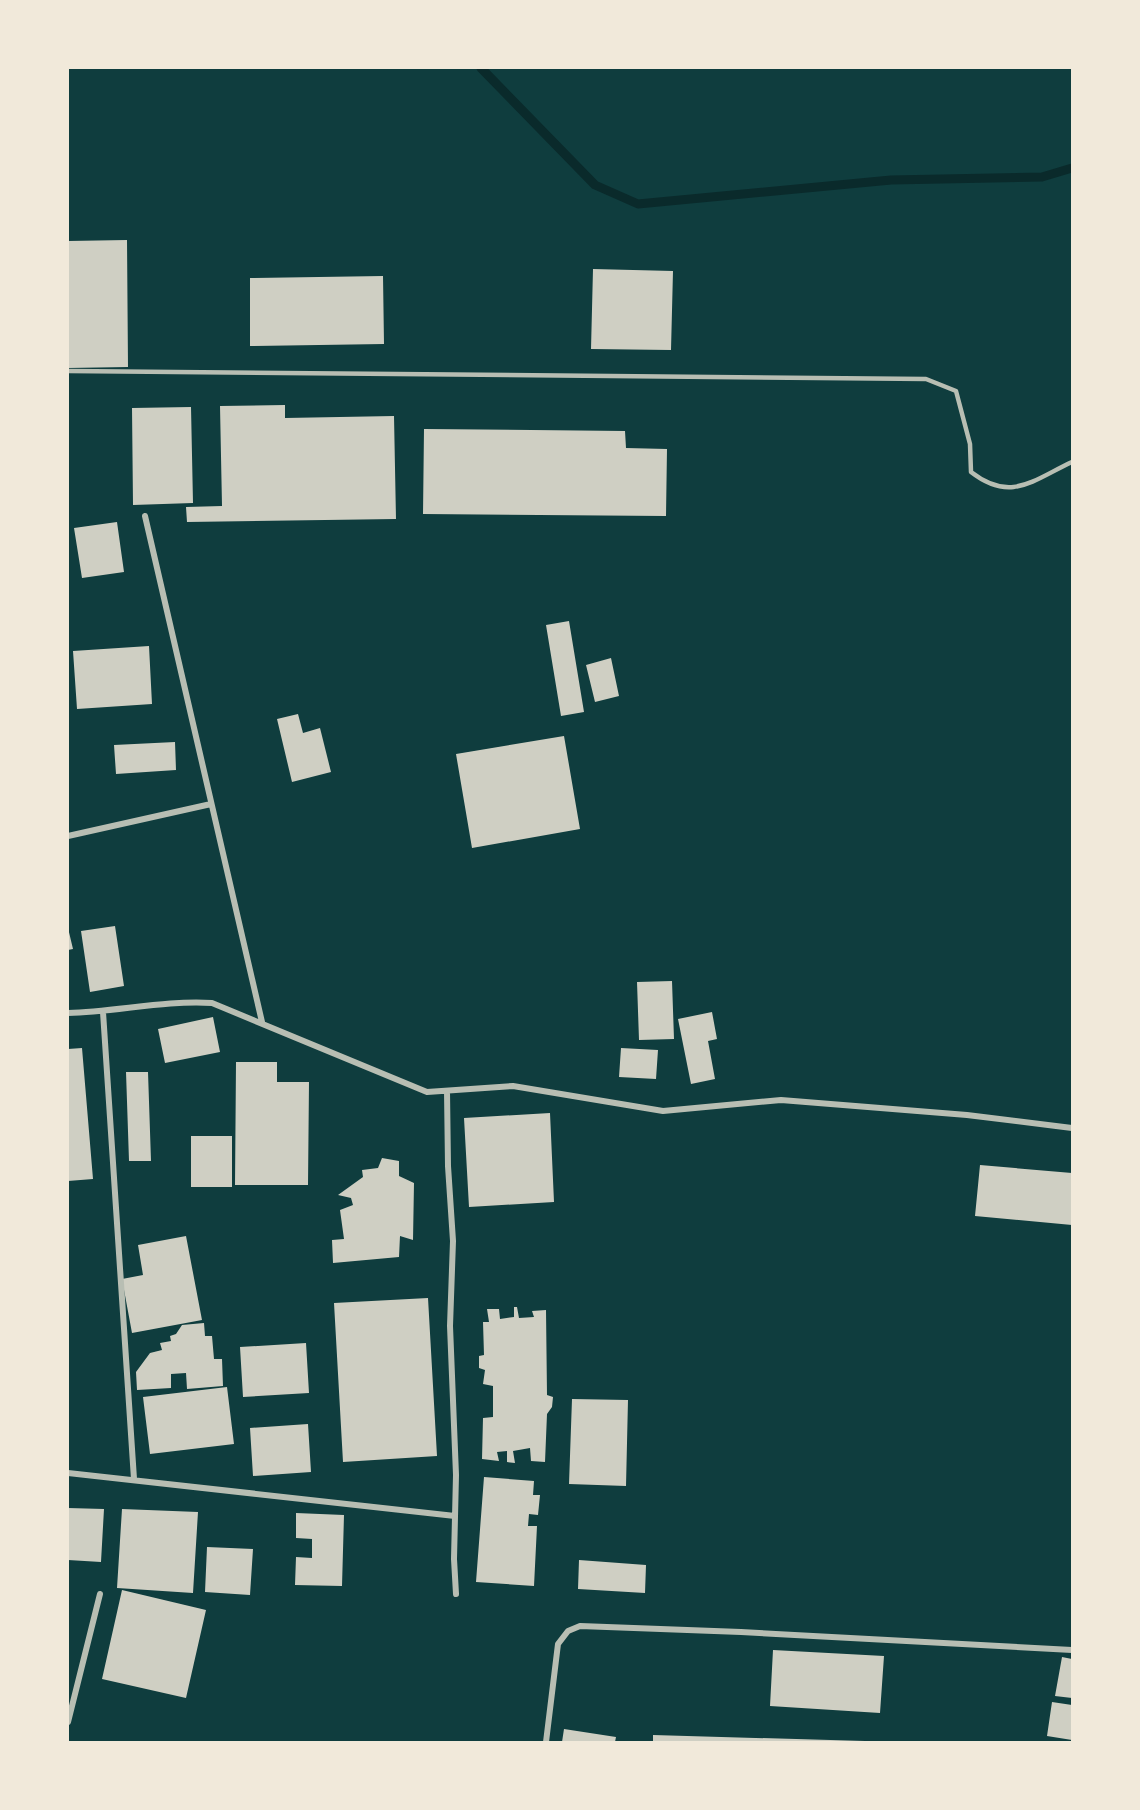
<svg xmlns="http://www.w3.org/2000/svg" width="1140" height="1810" font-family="'Playfair Display',serif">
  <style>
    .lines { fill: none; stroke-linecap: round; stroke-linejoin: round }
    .stream { stroke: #0a2a2b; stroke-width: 9 }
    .building { fill: #cfcfc3 }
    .service { stroke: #b8beb3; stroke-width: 4.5 }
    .minor { stroke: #b8beb3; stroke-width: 6 }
  </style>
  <rect width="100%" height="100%" fill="#0f3d3e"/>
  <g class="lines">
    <!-- stream -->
    <path class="stream" d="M481,68L595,185L638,204L891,180L1042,177L1072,168"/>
  </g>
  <!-- building -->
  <path class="building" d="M127,240L128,367L68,368V241Z
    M593,269L673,271L671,350L591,349Z
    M383,276L384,344L250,346V278Z
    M285,405V418L394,416L396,519L187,522L186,507L222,506L220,406Z
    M191,407L193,503L133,505L132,408Z
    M424,429L625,431L626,448L667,449L666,516L423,514Z
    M117,522L124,572L82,578L74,528Z
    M569,621L584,712L561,716L546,625Z
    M149,646L152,704L77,709L73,651Z
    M611,658L619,696L595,702L586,665Z
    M298,714L303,733L320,728L331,772L292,782L277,719Z
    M564,736L580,829L472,848L456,754Z
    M175,742L176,770L116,774L114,745Z
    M115,926L124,986L90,992L81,931Z
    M68,928L73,949L68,950Z
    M672,981L674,1039L639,1040L637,982Z
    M712,1012L717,1039L708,1041L715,1079L691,1084L678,1019Z
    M213,1017L220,1052L165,1063L158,1029Z
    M82,1048L93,1179L68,1181V1049Z
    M621,1048L658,1050L656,1079L619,1077Z
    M236,1062H277V1082H309L308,1185H235Z
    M126,1072H148L151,1161H129Z
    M550,1113L554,1202L469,1207L464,1118Z
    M191,1136H232V1187H191Z
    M382,1158L399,1161V1176L414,1183L413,1240L400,1236L399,1257L333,1263L332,1240L344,1239L340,1210L353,1205L351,1198L338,1195L363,1177L362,1170L378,1168Z
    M980,1165L1072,1173V1225L975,1216Z
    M186,1236L202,1320L132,1333L122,1279L143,1275L138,1245Z
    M428,1298L437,1456L343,1462L334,1303Z
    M514,1307H517L519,1318L534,1317L532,1311L546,1310L547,1395L553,1397L552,1407L547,1414L545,1462L531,1461L530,1448L513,1451L515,1463L507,1462V1451L497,1452L499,1461L482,1459L483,1418L493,1417V1386L483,1384L485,1370L479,1368V1356L484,1355L483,1322H489L487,1309H499L500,1319L514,1317Z
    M204,1323L205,1336H212L214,1359H222L223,1386L187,1389L186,1373L171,1374V1388L137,1390L136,1372L150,1353L162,1350L160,1343L171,1341L170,1336L176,1334L182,1325Z
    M306,1343L309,1393L243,1397L240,1347Z
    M227,1387L234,1444L150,1454L143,1397Z
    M572,1399L628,1400L626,1486L569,1484Z
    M308,1424L311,1472L253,1476L250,1428Z
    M484,1477L534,1481L533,1495H540L538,1515L529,1514L528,1526H537L534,1586L476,1582Z
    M68,1508L104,1509L101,1562L68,1560Z
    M122,1509L198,1512L193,1593L117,1588Z
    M296,1513L344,1515L342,1586L295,1585L296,1557L312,1558V1539L296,1538Z
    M207,1547L253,1549L250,1595L205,1592Z
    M579,1560L646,1565L645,1593L578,1589Z
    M122,1590L206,1610L186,1698L102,1679Z
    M773,1650L884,1656L880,1713L770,1706Z
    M1062,1657L1072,1659V1698L1055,1696Z
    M1052,1702L1072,1705V1740L1047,1736Z
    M564,1729L616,1737L615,1742H562Z
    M653,1735L865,1741L864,1742H653Z"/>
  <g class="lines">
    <!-- service -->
    <path class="service" d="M68,371L926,379L956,391L970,444L971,472C1011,503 1033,480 1072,462"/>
    <!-- minor -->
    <path class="minor" d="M145,516L262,1022
      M68,836L211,804
      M103,1012L134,1479
      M68,1013C116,1012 164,1000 212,1003L427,1092L513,1086L663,1111L781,1100L967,1115L1072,1128
      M447,1091L448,1166L453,1241L450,1326L456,1475L454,1559L456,1594
      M68,1473L455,1516
      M68,1722L100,1594
      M546,1742L558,1644L568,1631L580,1626L741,1632L1072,1650"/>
  </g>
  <!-- border -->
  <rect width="1140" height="1810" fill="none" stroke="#f1e9da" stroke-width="138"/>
</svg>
